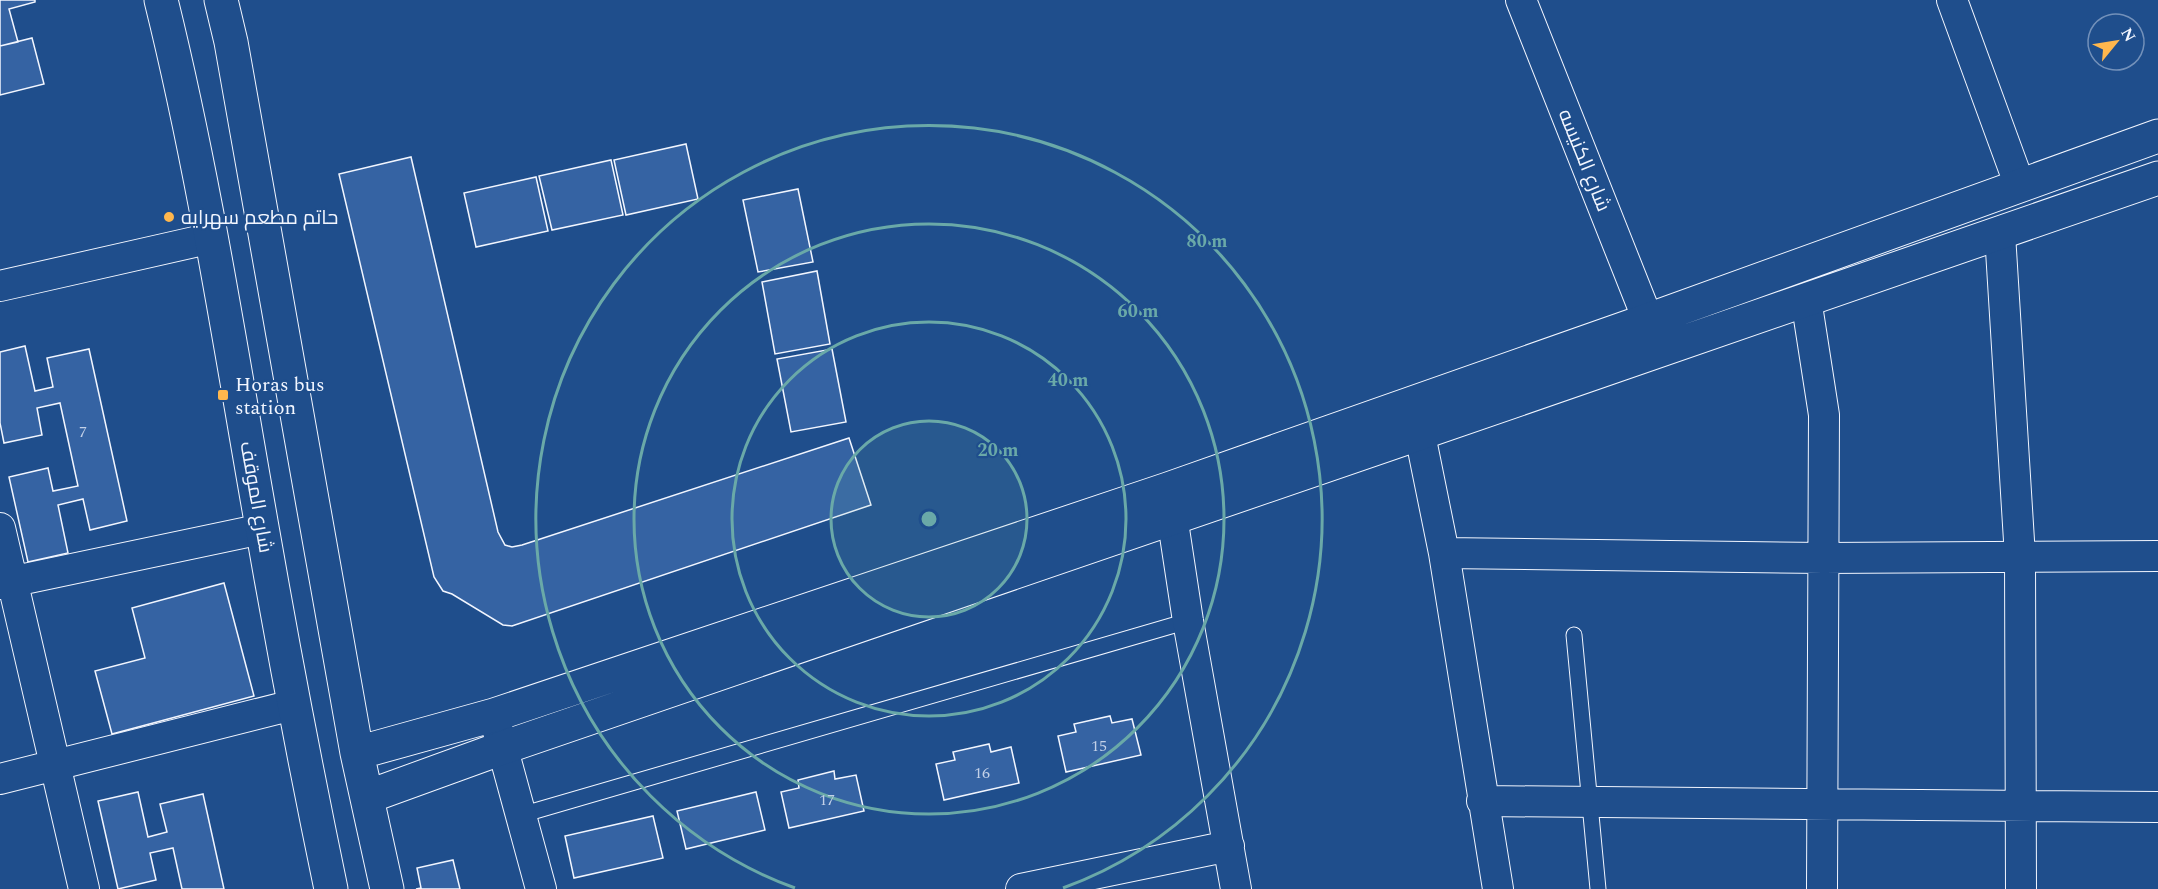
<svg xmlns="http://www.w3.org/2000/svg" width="2158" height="889" font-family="Spectral,Cairo,serif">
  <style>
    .building { fill: #3563a3; stroke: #f2f6ff; stroke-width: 1.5 }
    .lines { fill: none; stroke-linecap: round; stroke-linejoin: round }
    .service-casing { stroke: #f2f6ff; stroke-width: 17 }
    .minor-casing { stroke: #f2f6ff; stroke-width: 32 }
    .tertiary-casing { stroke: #f2f6ff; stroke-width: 35 }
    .service { stroke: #1f4e8c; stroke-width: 15 }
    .minor { stroke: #1f4e8c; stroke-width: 30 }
    .tertiary { stroke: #1f4e8c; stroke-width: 33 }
    .ring { fill: none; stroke: #6aa9a8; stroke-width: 3 }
    .poi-dot { fill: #ffb74d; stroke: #1f4e8c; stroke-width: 2 }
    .labels { text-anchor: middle; stroke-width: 4.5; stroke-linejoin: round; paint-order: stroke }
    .number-label { font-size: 16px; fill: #c3d1e8 }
    .street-label { font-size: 20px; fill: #f2f6ff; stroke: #1f4e8c }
    .poi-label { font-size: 20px; fill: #f2f6ff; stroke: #1f4e8c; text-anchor: start }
    .centre { fill: #6aa9a8; stroke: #1f4e8c; stroke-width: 3 }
    .ring-label { font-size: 18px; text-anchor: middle; font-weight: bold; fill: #6aa9a8; stroke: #1f4e8c; stroke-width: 4.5; stroke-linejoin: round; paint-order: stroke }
  </style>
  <rect width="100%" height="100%" fill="#1f4e8c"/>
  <!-- building -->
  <path class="building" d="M0,0H35V2L9,9L18,42L0,46Z
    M32,38L44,84L0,95V46Z
    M686,144L698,199L626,215L614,160Z
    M411,157L498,532L505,545L512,547L522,545L849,438L871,505L512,626L503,625L452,594L443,591L434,577L339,174Z
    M611,160L623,215L552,230L539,176Z
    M536,177L548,231L476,247L464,193Z
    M798,189L813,262L758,272L743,200Z
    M817,271L830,344L775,354L762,282Z
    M25,346L35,391L53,387L47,358L89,349L127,521L90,530L83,499L58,505L68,553L28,562L9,477L48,468L53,491L78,486L60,403L37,408L42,435L4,443L0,423V352Z
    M832,349L846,422L791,432L777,359Z
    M224,583L254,696L112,734L95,671L145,658L132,608Z
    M1110,716L1112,723L1132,719L1141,755L1066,772L1058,736L1076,732L1074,724Z
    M989,744L991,752L1011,747L1019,783L944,800L936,764L955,760L953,752Z
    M834,771L835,779L856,775L864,811L789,828L781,792L799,788L798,780Z
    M138,792L148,837L167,832L160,804L203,794L224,889H182L173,848L150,853L156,880L118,889L98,801Z
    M756,792L765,830L686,849L677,811Z
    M653,816L663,858L574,878L565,836Z
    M453,860L460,889H416L421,888L417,868Z"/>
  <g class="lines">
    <!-- service casing -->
    <g class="service-casing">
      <path id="service" d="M1574,635L1598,889
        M521,815L1188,621"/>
    </g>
    <!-- minor casing -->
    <g class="minor-casing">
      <path id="minor" d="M1521,0L1648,320
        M1952,0L2020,186
        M2000,234L2020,557L2021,889
        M0,286L212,238
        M1806,299L1824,415L1822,889
        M1415,410L1444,553L1498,889
        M1169,496L1188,621L1236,889
        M0,528L84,889
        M1444,553L1823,558L2158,556
        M0,584L262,529
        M496,724L541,889
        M0,779L293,705
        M1482,801L2158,807
        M1021,889L1229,846"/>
    </g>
    <!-- tertiary casing -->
    <g class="tertiary-casing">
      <path id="tertiary" d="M161,0C204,174 231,351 262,527C283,648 306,769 331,889
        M221,0L231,42L357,753L387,889
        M357,753L494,715L1168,489L1648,320L2158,136
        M367,797L502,748L1421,433L2158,178"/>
    </g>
    <!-- service -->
    <use href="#service" class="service"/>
    <!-- minor -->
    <use href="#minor" class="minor"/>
    <!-- tertiary -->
    <use href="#tertiary" class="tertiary"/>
  </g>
  <!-- distance rings -->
  <circle cx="929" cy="519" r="98" fill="#6aa9a8" fill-opacity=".12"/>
  <g class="ring">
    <circle cx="929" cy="519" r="98"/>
    <circle cx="929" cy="519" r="197"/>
    <circle cx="929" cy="519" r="295"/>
    <path d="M795 888A393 393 0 1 1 1063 888"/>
  </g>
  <!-- markers -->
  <g class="poi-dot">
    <circle cx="169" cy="217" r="6"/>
    <rect x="217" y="389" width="12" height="12" rx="3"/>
  </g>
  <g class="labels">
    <!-- number labels -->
    <g class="number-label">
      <text x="83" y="437">7</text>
      <text x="1099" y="751">15</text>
      <text x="982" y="778">16</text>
      <text x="827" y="805">17</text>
    </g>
    <!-- street labels -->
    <g class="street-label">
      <text transform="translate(1585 160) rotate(68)" y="7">شارع الكنيسه</text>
      <text transform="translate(257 497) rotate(80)" y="7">شارع الموقف</text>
    </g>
    <!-- poi labels -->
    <g class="poi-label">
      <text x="181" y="224">حاتم مطعم سهرايه</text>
      <text x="235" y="391">Horas bus<tspan x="235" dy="23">station</tspan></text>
    </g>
  </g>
  <circle cx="929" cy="519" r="9" class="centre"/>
  <g class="ring-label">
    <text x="1207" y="247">80 m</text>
    <text x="1138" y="317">60 m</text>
    <text x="1068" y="386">40 m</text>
    <text x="998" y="456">20 m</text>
  </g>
  <!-- north arrow -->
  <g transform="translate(2116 42) rotate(60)"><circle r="28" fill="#1f4e8c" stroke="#7391ba" stroke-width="1.5"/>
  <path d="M0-4.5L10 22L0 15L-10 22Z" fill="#ffb74d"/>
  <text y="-9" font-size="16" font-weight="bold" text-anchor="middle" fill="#f2f6ff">N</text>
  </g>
</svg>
